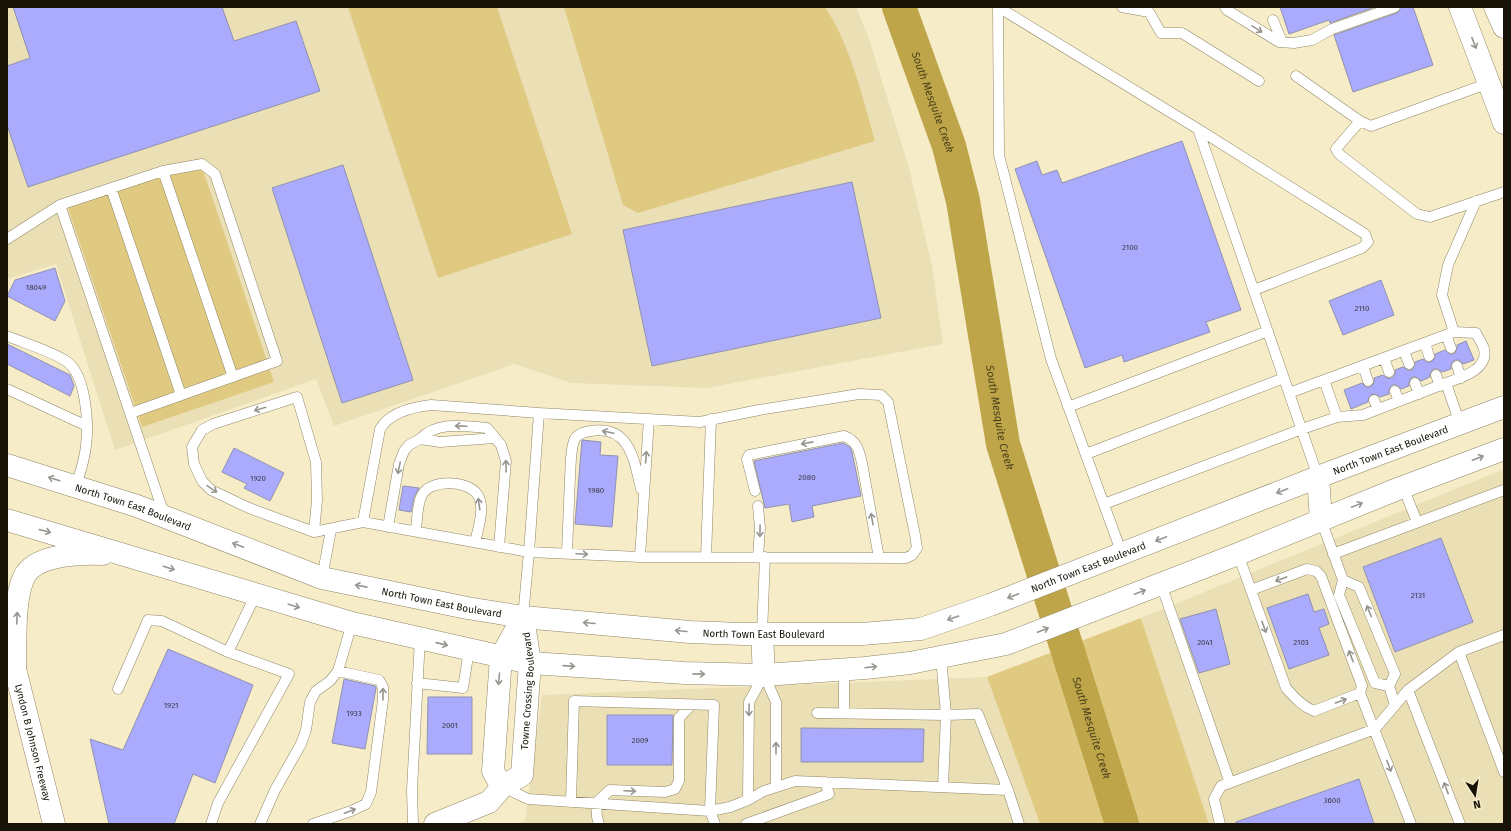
<svg xmlns="http://www.w3.org/2000/svg" width="1511" height="831" font-family="'Fira Sans',sans-serif">
  <style>
    .built { fill: #ebdfb5 }
    .green { fill: #e0ca81 }
    .lines { fill: none; stroke-linecap: round; stroke-linejoin: round }
    .river { stroke: #bea54a; stroke-width: 34 }
    .building { fill: #aaabfc; stroke: #9091b1 }
    .service-casing { stroke: #8f8666; stroke-width: 11 }
    .tertiary-casing { stroke: #8f8666; stroke-width: 23 }
    .secondary-casing { stroke: #8f8666; stroke-width: 23 }
    .service { stroke: #fff; stroke-width: 10 }
    .tertiary { stroke: #fff; stroke-width: 22 }
    .secondary { stroke: #fff; stroke-width: 22 }
    .oneway { stroke: #97958f }
    .labels { text-anchor: middle; stroke-width: 3; stroke-linejoin: round; paint-order: stroke }
    .number-label { font-size: 8px; fill: #3c3944 }
    .street-label { font-size: 10px; fill: #171307; stroke: #f6ecc8 }
    .water-label { font-size: 11px; font-style: italic; fill: #4a3f18; stroke: #f6ecc8 }
  </style>
  <rect width="100%" height="100%" fill="#f6ecc8"/>
  <!-- built -->
  <path class="built" d="M7,7H856L868,36L909,168L932,266L943,344L707,388L571,383L514,364L334,426L316,379L115,450L56,264L7,279Z
    M1504,469V824H1209L1141,618Z
    M987,677L1040,824H517L525,821L542,695Z"/>
  <!-- green -->
  <path class="green" d="M348,7H497L572,234L438,278Z
    M564,7H825C851,46 862,96 875,141L638,213L623,205Z
    M199,158L274,382L142,427L66,202Z
    M1141,618L1209,824H1040L987,677Z"/>
  <g class="lines">
    <!-- river -->
    <path class="river" id="s1" d="M899,7L949,146L963,201L1003,444L1122,824"/>
  </g>
  <!-- building -->
  <path class="building" d="M13,7H222L234,41L296,21L320,91L28,187L7,125V66L30,58Z
    M1280,7H1375L1330,23L1329,20L1289,34Z
    M1401,7H1413L1433,65L1353,92L1334,35L1397,13Z
    M1182,141L1241,310L1206,322L1210,332L1124,362L1122,355L1085,368L1015,169L1037,161L1042,175L1057,170L1062,183Z
    M343,165L413,380L342,403L272,188Z
    M852,182L881,318L652,366L623,230Z
    M55,268L65,301L55,321L7,296L15,280Z
    M1381,280L1394,315L1343,335L1329,301Z
    M1466,341L1474,360L1463,364L1459,360H1455L1451,364V369L1442,372L1438,369H1433L1430,374V377L1421,381L1416,377H1412L1409,382V386L1401,389L1396,385H1392L1389,390V394L1380,397L1377,395L1372,394L1369,397L1368,402L1351,409L1344,390L1362,383L1366,387H1370L1374,383V378L1383,375L1387,378H1392L1395,374V370L1403,367L1408,370H1412L1415,365V362L1423,359L1427,362H1431L1435,358V354L1445,350L1450,354H1454L1457,349V345Z
    M7,344L70,375L74,386L70,396L7,364Z
    M582,440L601,442L600,455L618,456L612,527L575,524Z
    M843,443L850,447L852,452L861,496L812,506L814,517L792,522L789,504L765,508L754,461Z
    M234,448L284,473L270,501L244,488L247,484L222,472Z
    M403,486L419,488L414,497L411,512L399,510Z
    M1441,538L1473,622L1395,652L1363,567Z
    M1308,594L1314,612L1324,609L1329,624L1319,628L1329,655L1289,669L1267,608Z
    M1216,609L1230,664L1199,673L1180,619Z
    M168,649L253,685L215,783L193,774L174,824H109L90,739L123,750Z
    M344,679L375,686L376,688L365,749L332,743Z
    M428,697H472V754H427Z
    M607,715H673L672,765H607Z
    M801,728L924,729L923,762H801Z
    M1359,779L1374,824H1236V822Z"/>
  <g class="lines">
    <!-- service casing -->
    <g class="service-casing">
      <path id="service" d="M998,7L1198,129L1365,234L1368,242L1362,248L1254,290
        M1122,7L1149,12L1161,33H1182L1259,81
        M1225,7L1227,10L1279,42L1294,43L1312,40L1332,29L1395,7
        M998,8L999,155L1051,359L1122,554
        M1273,20L1282,42
        M1296,76L1360,121L1371,126L1489,83
        M1360,121L1336,149L1339,154L1417,214L1430,217L1504,192
        M1198,129L1318,477
        M163,171L233,377
        M111,188L181,395
        M60,205L163,171L202,164L215,174L277,361L131,413
        M7,239L60,205L165,517
        M1446,335L1451,348
        M7,336C24,343 51,351 66,361C86,374 89,423 86,445C85,459 80,473 76,486
        M1425,343L1429,356
        M1404,351L1409,364
        M1384,358L1389,372
        M1363,366L1368,381
        M1457,366L1461,378
        M1436,375L1440,386
        M1324,380L1337,417
        M1415,383L1419,394
        M1446,383C1460,378 1489,370 1484,349C1483,344 1478,338 1476,333L1454,332L1442,295L1448,265L1476,201
        M7,389L87,426
        M1395,391L1399,401
        M1289,393L1454,332
        M1374,400L1378,409
        M1068,407L1268,331
        M420,439C437,421 464,426 487,428L501,445L506,461L499,547
        M1086,454L1284,378
        M1403,487L1417,522
        M755,491L747,459L749,455L844,436C857,441 859,450 862,463L879,558
        M1104,504L1302,429L1337,417L1363,415L1446,383L1460,424
        M758,506L760,528L758,557
        M1321,520L1343,580L1339,595L1375,683L1389,686
        M363,522L380,429C390,412 413,407 431,405L539,413
        M388,527L399,464L404,451L409,445L420,439L440,442L495,438
        M416,531C417,521 417,504 422,495C430,479 467,480 477,494C486,506 478,529 475,542
        M314,532L317,500L316,462L297,397L213,424L202,430L192,447L194,464L202,481L211,490L249,508L314,532L363,522L529,552L640,557L649,419
        M567,553C568,528 569,502 570,477C571,466 570,452 574,441C576,434 584,432 591,431C630,425 634,460 641,489
        M1238,554L1286,688C1295,698 1302,706 1314,711L1360,693
        M1333,554L1504,490
        M706,557L711,419
        M322,578L331,530
        M1343,580L1359,587L1395,674L1389,686L1395,705
        M1161,584L1230,783
        M1251,590L1307,569L1316,571L1321,576L1362,686L1360,693L1411,824
        M523,617L529,552L539,413L700,422L759,410L859,394L881,395L888,402L915,535L917,548L912,555L906,558L640,557
        M762,634L765,557
        M1459,652L1504,635
        M844,670V713
        M764,675L776,702V787
        M417,683L463,688L469,650
        M118,689L148,620L162,621L228,652
        M1408,690L1460,824
        M817,713L946,715L941,657
        M503,787L528,799L710,811L730,807L748,800L764,791L795,781L1008,790L1019,824
        M943,787L946,715L978,714L1008,790
        M748,800L749,702L764,675
        M571,802L574,701L714,705L710,811L715,824
        M211,824L218,803L289,674L228,652L256,594
        M260,824L275,790L301,744L306,730L310,702L316,691L330,681L338,671L352,623
        M313,824L351,811L366,804L371,792L383,700V687L379,680L338,671
        M413,824L412,790L420,638
        M599,824L597,817L596,803L610,790L665,792L675,789L679,781V718L691,705
        M746,824L829,794L825,782
        M1220,824L1214,799L1221,786L1375,729L1408,690L1459,652L1504,772"/>
    </g>
    <!-- tertiary casing -->
    <g class="tertiary-casing">
      <g id="tertiary">
        <path d="M502,787L493,771L501,657L523,617"/>
        <path id="s2" d="M435,824L489,802L502,787L522,775L530,663L523,617"/>
      </g>
    </g>
    <!-- secondary casing -->
    <g class="secondary-casing">
      <g id="secondary">
        <path d="M1460,7L1504,123"/>
        <path d="M1495,7L1504,27"/>
        <path id="s3" d="M7,465L137,506L322,578L467,608L523,617L690,632L742,634H862L921,629L990,605L1318,477L1504,407"/>
        <path d="M1318,477L1321,520"/>
        <path d="M7,520L352,623L530,663L685,673L764,675L865,668L910,663L1006,644L1238,554L1395,490L1504,449"/>
        <path d="M762,634L764,675"/>
        <path id="s4" d="M12,657L54,824"/>
        <path d="M15,671C16,645 13,600 24,577C35,554 82,553 103,554"/>
      </g>
    </g>
    <!-- service -->
    <use href="#service" class="service"/>
    <!-- tertiary -->
    <use href="#tertiary" class="tertiary"/>
    <!-- secondary -->
    <use href="#secondary" class="secondary"/>
  </g>
  <!-- one-way arrows -->
  <defs><path id="oneway-shaft" d="M-6 0H5M1.5-3L5.5 0L1.5 3" fill="none" stroke-width="1.6" stroke-linecap="round" stroke-linejoin="round"/></defs>
  <g class="oneway">
    <use href="#oneway-shaft" transform="translate(1257 29) rotate(32)"/>
    <use href="#oneway-shaft" transform="translate(1474 43) rotate(69)"/>
    <use href="#oneway-shaft" transform="translate(260 409) rotate(163)"/>
    <use href="#oneway-shaft" transform="translate(461 426) rotate(-178)"/>
    <use href="#oneway-shaft" transform="translate(608 432) rotate(-168)"/>
    <use href="#oneway-shaft" transform="translate(807 443) rotate(169)"/>
    <use href="#oneway-shaft" transform="translate(646 457) rotate(-86)"/>
    <use href="#oneway-shaft" transform="translate(1478 458) rotate(-21)"/>
    <use href="#oneway-shaft" transform="translate(506 466) rotate(-91)"/>
    <use href="#oneway-shaft" transform="translate(399 468) rotate(102)"/>
    <use href="#oneway-shaft" transform="translate(54 479) rotate(-162)"/>
    <use href="#oneway-shaft" transform="translate(212 489) rotate(34)"/>
    <use href="#oneway-shaft" transform="translate(1282 491) rotate(159)"/>
    <use href="#oneway-shaft" transform="translate(479 504) rotate(-98)"/>
    <use href="#oneway-shaft" transform="translate(1357 505) rotate(-22)"/>
    <use href="#oneway-shaft" transform="translate(872 519) rotate(-100)"/>
    <use href="#oneway-shaft" transform="translate(45 531) rotate(15)"/>
    <use href="#oneway-shaft" transform="translate(760 531) rotate(91)"/>
    <use href="#oneway-shaft" transform="translate(1161 539) rotate(159)"/>
    <use href="#oneway-shaft" transform="translate(238 545) rotate(-159)"/>
    <use href="#oneway-shaft" transform="translate(582 554) rotate(3)"/>
    <use href="#oneway-shaft" transform="translate(169 568) rotate(17)"/>
    <use href="#oneway-shaft" transform="translate(1281 579) rotate(160)"/>
    <use href="#oneway-shaft" transform="translate(361 586) rotate(-169)"/>
    <use href="#oneway-shaft" transform="translate(1140 592) rotate(-21)"/>
    <use href="#oneway-shaft" transform="translate(1013 596) rotate(159)"/>
    <use href="#oneway-shaft" transform="translate(294 606) rotate(17)"/>
    <use href="#oneway-shaft" transform="translate(1369 611) rotate(-112)"/>
    <use href="#oneway-shaft" transform="translate(17 618) rotate(-88)"/>
    <use href="#oneway-shaft" transform="translate(953 618) rotate(161)"/>
    <use href="#oneway-shaft" transform="translate(589 623) rotate(-175)"/>
    <use href="#oneway-shaft" transform="translate(1264 627) rotate(70)"/>
    <use href="#oneway-shaft" transform="translate(1043 630) rotate(-21)"/>
    <use href="#oneway-shaft" transform="translate(681 631) rotate(-175)"/>
    <use href="#oneway-shaft" transform="translate(442 644) rotate(13)"/>
    <use href="#oneway-shaft" transform="translate(1351 656) rotate(-110)"/>
    <use href="#oneway-shaft" transform="translate(569 666) rotate(4)"/>
    <use href="#oneway-shaft" transform="translate(871 667) rotate(-7)"/>
    <use href="#oneway-shaft" transform="translate(699 674) rotate(1)"/>
    <use href="#oneway-shaft" transform="translate(499 679) rotate(95)"/>
    <use href="#oneway-shaft" transform="translate(383 694) rotate(-90)"/>
    <use href="#oneway-shaft" transform="translate(1341 701) rotate(-20)"/>
    <use href="#oneway-shaft" transform="translate(749 710) rotate(91)"/>
    <use href="#oneway-shaft" transform="translate(776 748) rotate(-90)"/>
    <use href="#oneway-shaft" transform="translate(1389 766) rotate(69)"/>
    <use href="#oneway-shaft" transform="translate(1446 788) rotate(-111)"/>
    <use href="#oneway-shaft" transform="translate(630 791) rotate(2)"/>
    <use href="#oneway-shaft" transform="translate(350 811) rotate(-21)"/>
  </g>
  <g class="labels">
    <!-- number labels -->
    <g class="number-label">
      <text x="1130" y="250">2100</text>
      <text x="36" y="290">18049</text>
      <text x="1362" y="311">2110</text>
      <text x="807" y="480">2080</text>
      <text x="258" y="481">1920</text>
      <text x="596" y="493">1980</text>
      <text x="1418" y="598">2131</text>
      <text x="1205" y="645">2041</text>
      <text x="1301" y="645">2103</text>
      <text x="171" y="708">1921</text>
      <text x="354" y="716">1933</text>
      <text x="450" y="728">2001</text>
      <text x="640" y="743">2009</text>
      <text x="1332" y="803">3600</text>
    </g>
    <!-- street labels -->
    <g class="street-label">
      <text dy="4" stroke="none"><textPath href="#s3" startOffset="1441">North Town East Boulevard</textPath></text>
      <text dy="4" stroke="none"><textPath href="#s3" startOffset="133">North Town East Boulevard</textPath></text>
      <text dy="4" stroke="none"><textPath href="#s3" startOffset="1117">North Town East Boulevard</textPath></text>
      <text dy="4" stroke="none"><textPath href="#s3" startOffset="457">North Town East Boulevard</textPath></text>
      <text dy="4" stroke="none"><textPath href="#s3" startOffset="781">North Town East Boulevard</textPath></text>
      <text dy="4" stroke="none"><textPath href="#s2" startOffset="186">Towne Crossing Boulevard</textPath></text>
      <text dy="4" stroke="none"><textPath href="#s4" startOffset="88">Lyndon B Johnson Freeway</textPath></text>
    </g>
    <!-- water labels -->
    <g class="water-label">
      <text dy="4" stroke="none"><textPath href="#s1" startOffset="101">South Mesquite Creek</textPath></text>
      <text dy="4" stroke="none"><textPath href="#s1" startOffset="424">South Mesquite Creek</textPath></text>
      <text dy="4" stroke="none"><textPath href="#s1" startOffset="748">South Mesquite Creek</textPath></text>
    </g>
  </g>
  <!-- border -->
  <rect width="1511" height="831" fill="none" stroke="#171307" stroke-width="16"/>
  <!-- north arrow -->
  <g transform="translate(1475 795) rotate(168)" stroke="#f6ecc8" stroke-width="3" paint-order="stroke">
  <path d="M0-3L7 15L0 10L-7 15Z" fill="#171307"/>
  <text y="-6" font-size="11" font-weight="bold" text-anchor="middle" fill="#171307">N</text>
  </g>
</svg>
